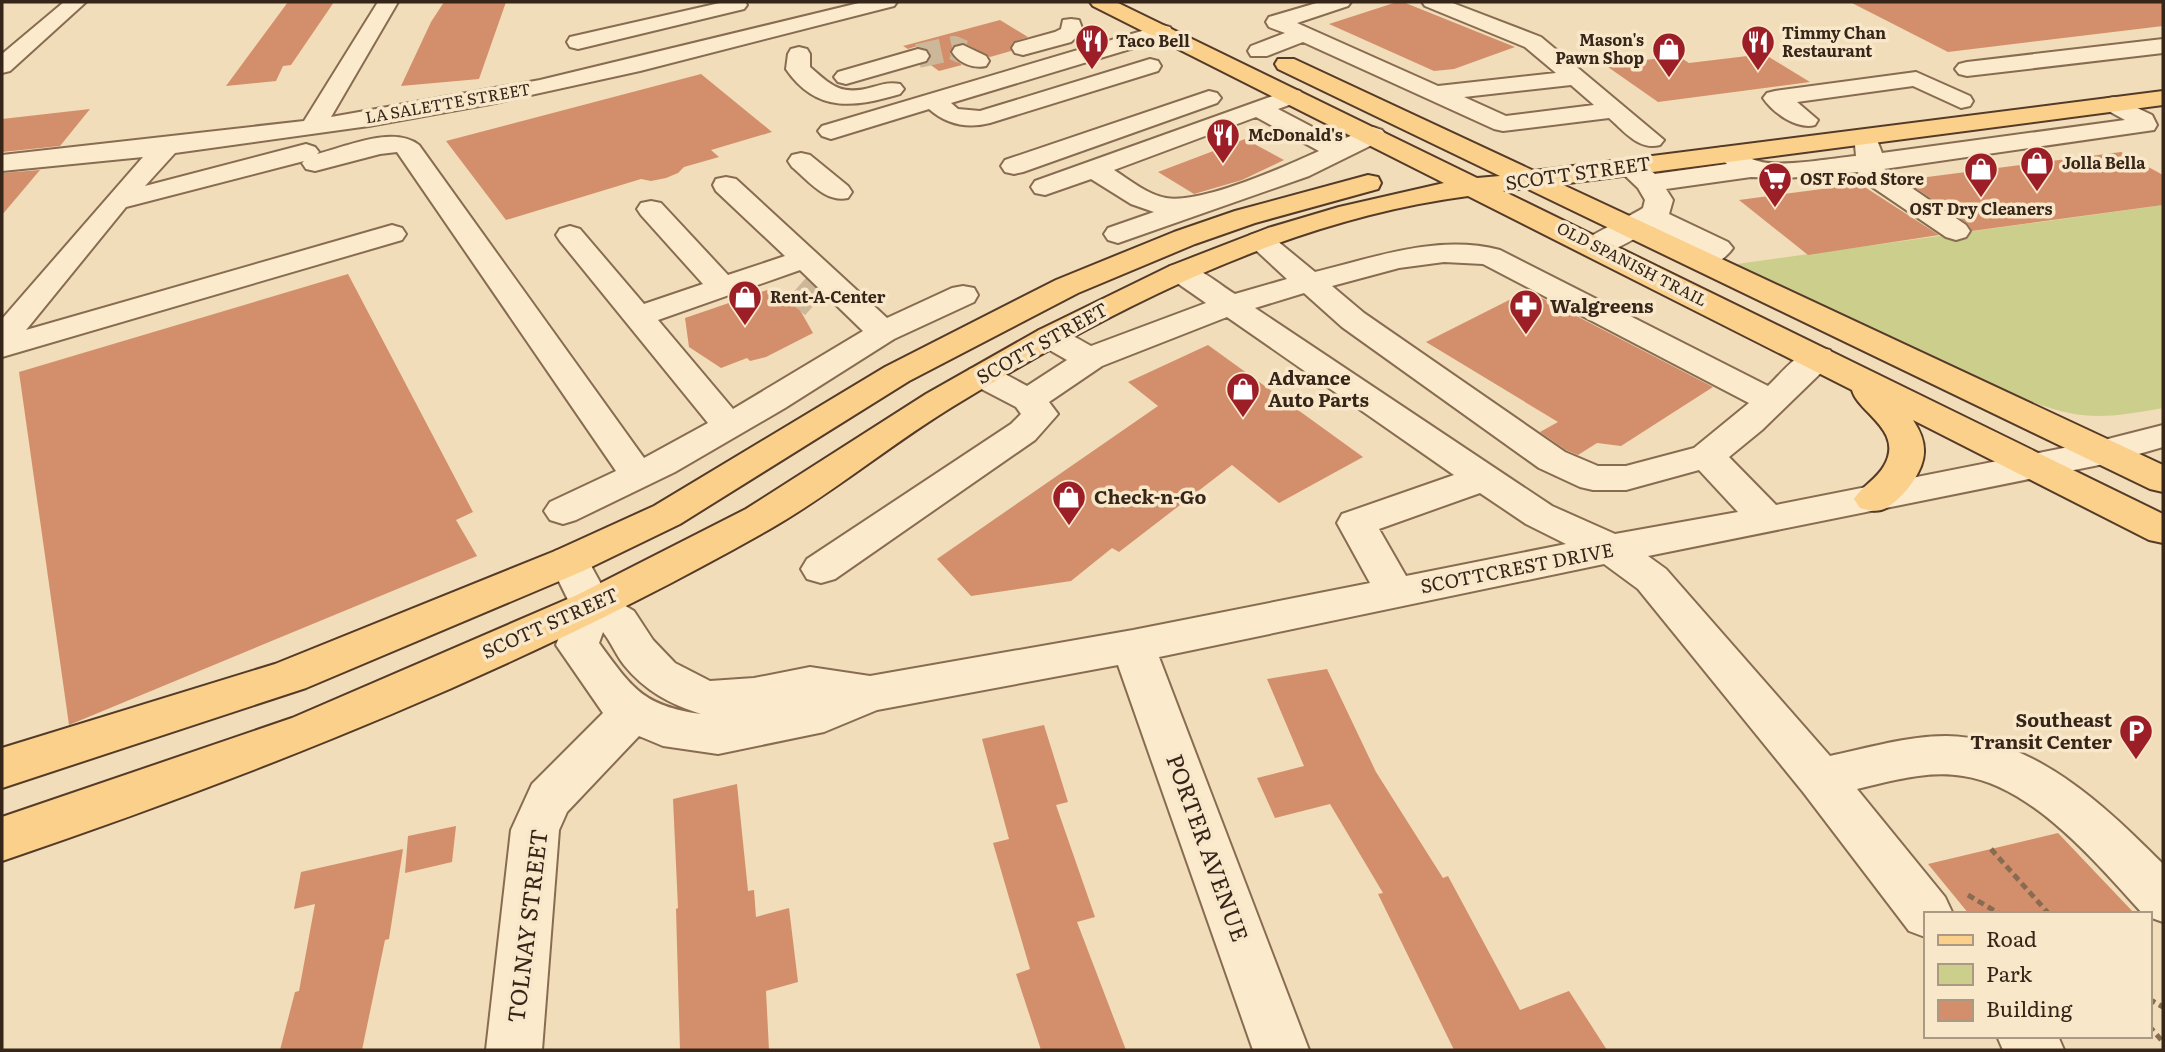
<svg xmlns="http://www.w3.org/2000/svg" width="2165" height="1052" font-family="Literata,serif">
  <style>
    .green { fill: #cccf8c }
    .building { fill: #d38f6b }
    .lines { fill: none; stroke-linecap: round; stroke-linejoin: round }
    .minor-tunnel-far1 { stroke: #ccb899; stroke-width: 24; stroke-dasharray: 24 11; stroke-linecap: butt }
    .minor-tunnel { stroke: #ccb899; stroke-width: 30; stroke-dasharray: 30 15; stroke-linecap: butt }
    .minor-casing { stroke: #886c52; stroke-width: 4 }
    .major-casing { stroke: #553a28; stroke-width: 4 }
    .path { stroke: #886c52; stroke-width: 5; stroke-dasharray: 7 4.5; stroke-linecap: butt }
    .minor { fill: #fceacc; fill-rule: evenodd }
    .major { fill: #fad08b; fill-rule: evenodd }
    .labels { text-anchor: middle; stroke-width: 7; stroke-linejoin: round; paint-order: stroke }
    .far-poi-label { font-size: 16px; font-weight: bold; fill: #362519; stroke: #f8e7c9; text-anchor: start }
    .far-street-label { font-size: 16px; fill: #362519; stroke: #f8e7c9 }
    .street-label { font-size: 19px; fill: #362519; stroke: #f8e7c9 }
    .poi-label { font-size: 19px; font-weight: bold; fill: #362519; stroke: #f8e7c9; text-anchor: start }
    .near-street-label { font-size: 23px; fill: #362519; stroke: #f8e7c9 }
  </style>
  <rect width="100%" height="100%" fill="#f1ddb9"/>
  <!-- green -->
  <path class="green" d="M2163,205V408C2110,417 2087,422 2035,403L1737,264Z"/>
  <!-- building -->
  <path class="building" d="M288,2H334L291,65L283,66L276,81L226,86Z
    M444,2H506L479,79L401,86L431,22Z
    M1397,2H1403L1515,47L1454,69L1434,71L1329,24Z
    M1850,2H2163V26L1948,52Z
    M1000,20L1028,37L1013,42L1011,51L990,57L964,43L954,44L950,54L962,65L939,71L928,63L931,55L927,48L917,46L908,49L903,46Z
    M1764,54L1810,82L1658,102L1605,65L1678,56L1689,63Z
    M701,74L772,132L711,150L719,157L684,167L678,173L666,178L651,181L641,179L506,220L446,141Z
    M90,109L60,146L2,152V119Z
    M1245,139L1284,160L1242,180L1194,194L1158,172Z
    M2121,152L2163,175V205L1972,231L1967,223L1904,180Z
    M40,170L2,215V173Z
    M1860,184L1939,235L1808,255L1739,200Z
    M348,274L473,512L456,520L477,556L69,725L19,372Z
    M770,289L783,303L788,301L800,310L813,333L766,357L750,361L747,358L721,368L689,347L685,318Z
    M1519,295L1540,297L1713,387L1621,446L1597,443L1578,455L1566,450L1540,432L1558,422L1426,342Z
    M1208,345L1363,457L1279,503L1232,465L1119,552L1112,548L1071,581L971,596L937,559L1158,406L1128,382Z
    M1327,669L1376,772L1443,878L1448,876L1520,1010L1569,991L1607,1050H1454L1378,894L1383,893L1330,804L1275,818L1257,778L1304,766L1267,679Z
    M1044,725L1068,802L1056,805L1095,917L1077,922L1126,1050H1041L1016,974L1030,969L993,843L1009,839L982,739Z
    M737,784L748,891L754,890L756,917L789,908L798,982L766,991L769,1050H680L676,909L678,908L673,799Z
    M456,826L452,862L405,873L408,836Z
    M2058,833L2135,914H1969L1928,864Z
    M403,849L389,939L385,940L362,1050H280L295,992L299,991L315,904L294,909L301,872Z"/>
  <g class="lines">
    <!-- minor-tunnel-far1 -->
    <path class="minor-tunnel-far1" d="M918,56L954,48L963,52"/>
    <!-- minor-tunnel -->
    <path class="minor-tunnel" d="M797,288L815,304"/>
    <!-- minor casing -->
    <g class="minor-casing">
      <path id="minor" d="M64,2H86L10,71L2,73V54Z
        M378,2H398L331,117L540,80L863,2H897L894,6L640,71L490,104L369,126L175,153L145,186L306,144L315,147L319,152L317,154C346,147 393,125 419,145L644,458L708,423L560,241L556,235L560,229L570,226L580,229L644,304L703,284L641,215L637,209L641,203L651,201L661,203L728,275L785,256L716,191L713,185L716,179L726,177L736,179L887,318L952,288L963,286L974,288L978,295L974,302L894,339L785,408L675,472L576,520L563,524L550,520L544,511L550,502L616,471L397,152L380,154L315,171L306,169L302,163L304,161L126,207L26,330L392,225L402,228L406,234L402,240L2,357V319L143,157L2,171V155L304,121ZM800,270L863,331L733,409L658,320Z
        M724,2H745L747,5L744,9L578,49L570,47L567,42L570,37Z
        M1320,2H1351L1348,6L1297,23L1438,86L1556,73L1525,47L1425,6L1422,2H1450L1541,37L1664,140L1660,145C1639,151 1624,131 1609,118L1503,131L1494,129L1303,42L1267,56H1251L1248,51L1251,46L1285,33L1269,27L1266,22L1269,17ZM1571,85L1594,105L1506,116L1464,97Z
        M1071,19L1079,20L1083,31L1071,42L1023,55L1015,53L1012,48L1015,43L1055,32L1061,29L1063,20Z
        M1162,25L1170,27L1173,32L1170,37L951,103L958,109L980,111L1150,59L1158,61L1161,66L1158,71L990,123C967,129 946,124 929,109L831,139L822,136L818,131L822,126Z
        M2163,39V53L1967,76L1959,74L1955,69L1959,64L1967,62Z
        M963,45L986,56L989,61L986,66C973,69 959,63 952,52L955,47Z
        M799,47L807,49L810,54V67C833,87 842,96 873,87C883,84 890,82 900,84L904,89L900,94C855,107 817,114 786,69L788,54L791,49Z
        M918,49L926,51L929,56L926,61L846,84L838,82L834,77L838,72Z
        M1916,72L1970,96L1973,101L1970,106L1961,108L1913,86L1797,102L1818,120L1815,125C1797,130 1773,113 1763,98L1767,93L1775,91Z
        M1292,89L1300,91L1304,96L1300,101L1278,109L1339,141L1364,130L1373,127L1382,130L1386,135L1382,140L1309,176L1118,243L1108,240L1104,234L1108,228L1154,212L1131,204L1091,179L1045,195L1035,193L1031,187L1035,181ZM1256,117L1319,151C1284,167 1202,204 1166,198C1148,195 1130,180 1114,170Z
        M1209,91L1217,93L1221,98L1217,103L1023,172L1014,174L1005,172L1001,166L1005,160Z
        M2114,97L2152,115L2157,125L2154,130L1884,169L1966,225L1970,231L1966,237L1956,240L1946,237L1862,180L1858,172L1787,178L1751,177L1666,189L1673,200L1669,214L1728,242L1733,248C1723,262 1706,270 1690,266L1685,260L1697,249L1652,227C1634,240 1606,258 1584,252L1579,246C1587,235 1628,218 1643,208L1645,200L1638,188L1615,166L1619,160C1635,156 1642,164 1655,174L1727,164L1715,153L1719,148C1738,143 1742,157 1758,161C1780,168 1832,158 1856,156L1855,145L1859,140L1868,137L1877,140L1882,153L2125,120L2105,109L2102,104L2105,99Z
        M801,153L810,155L848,186L852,192L848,198C825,203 808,180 792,167L788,161L792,155Z
        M1260,232L1270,235L1315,272C1376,257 1438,234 1500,250L1768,386C1786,369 1803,343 1830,350L1834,357L1830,364L1762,430L1729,457L1776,505L2104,440L2163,425V447L2104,464L1648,556L1666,569L1830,756C1868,748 1907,736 1946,736C2034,737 2105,806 2163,864V922L2149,917V914H2143C2097,864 2033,786 1963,776C1928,770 1891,781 1857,789L1945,897L1953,914H1925V937L1909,931L1803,792L1638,589L1604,564L1159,657L1309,1050H1253L1118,665L877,710L824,732L718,754L663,746L639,736L567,812L559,830L542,1050H486L511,830L532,784L603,713L556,645L571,606L549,561L555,551L569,547L583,551L607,595L634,611L653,640L675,663L710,681L754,678L810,667L870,676L1133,630L1370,583L1337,523L1342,514L1454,475L1227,317L1102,366L1049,402L1058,414L1035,440L835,579L821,583L807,579L801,569L807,559L1011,424L1021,414L1016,407L970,383L965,376L970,369C992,364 1008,376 1027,386L1067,360L1039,344L1034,337L1039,330C1059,325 1074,337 1091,346L1206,303L1170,278L1166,272L1170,266C1194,260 1215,282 1235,294L1287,279L1246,241L1250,235ZM1444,262L1483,264L1749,403L1694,448L1626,466H1598L1565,452L1364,313L1332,286L1399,268ZM1304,293L1342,327L1539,468L1580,487L1593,490H1626L1699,470L1738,512L1615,534L1552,506L1255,308ZM1480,493L1526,524L1566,544L1406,576L1379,529ZM603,632C611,642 616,655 624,665C645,691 670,704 701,714C643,706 632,688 599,643Z
        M1997,1036H2058L2064,1050H2003Z"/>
    </g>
    <!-- major casing -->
    <g class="major-casing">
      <path id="major" d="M1090,2H1116L1477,178L1500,176L1278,69L1275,64L1278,59H1294L1534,171L2163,91V105L1561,184L2163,465V492L2150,489L1526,188L1503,191L2163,514V543L2149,540L1913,420C1919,429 1924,439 1924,450C1925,471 1903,498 1886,508C1878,513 1868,510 1860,508L1854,499C1862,486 1877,479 1884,466C1905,430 1858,413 1852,390L1468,196C1283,220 1109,311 952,407C890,445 833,493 770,529C527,667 266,771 2,861V817L292,718L577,595L746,509L926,394L1039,330L1170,266L1268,228L1339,207L1444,183L1093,6Z
        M1368,175L1378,177L1381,183L1378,189L1255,223L1195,244L1078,293L909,381L680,524L583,571L306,688L2,788V748L275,664L555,551L654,506L885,367L1056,280L1174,232L1235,211Z"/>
    </g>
    <!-- path -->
    <path class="path" d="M1991,849L2049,914
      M1968,895L2000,914
      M2149,999L2163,1007
      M2149,1026L2163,1042"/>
    <!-- minor -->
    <use href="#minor" class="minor"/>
    <!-- major -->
    <use href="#major" class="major"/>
  </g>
  <!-- icons -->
  <defs>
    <g id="restaurant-pin" transform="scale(1.75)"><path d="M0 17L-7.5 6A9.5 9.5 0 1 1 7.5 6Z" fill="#9c1e27" stroke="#f8e7c9"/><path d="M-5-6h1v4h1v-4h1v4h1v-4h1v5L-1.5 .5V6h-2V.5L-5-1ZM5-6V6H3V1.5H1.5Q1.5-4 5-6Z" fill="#fff"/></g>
    <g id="shop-pin" transform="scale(1.75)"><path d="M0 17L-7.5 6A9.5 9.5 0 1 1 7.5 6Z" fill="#9c1e27" stroke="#f8e7c9"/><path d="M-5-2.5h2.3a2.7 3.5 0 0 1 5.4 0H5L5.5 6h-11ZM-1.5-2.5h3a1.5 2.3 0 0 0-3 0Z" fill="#fff"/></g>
    <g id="supermarket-pin" transform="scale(1.75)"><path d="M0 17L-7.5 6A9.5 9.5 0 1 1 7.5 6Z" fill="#9c1e27" stroke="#f8e7c9"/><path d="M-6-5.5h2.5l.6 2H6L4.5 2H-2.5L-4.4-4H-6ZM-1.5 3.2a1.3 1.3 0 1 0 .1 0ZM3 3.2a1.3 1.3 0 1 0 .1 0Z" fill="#fff"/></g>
    <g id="pharmacy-pin" transform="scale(1.75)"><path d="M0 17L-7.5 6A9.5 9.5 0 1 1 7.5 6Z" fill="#9c1e27" stroke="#f8e7c9"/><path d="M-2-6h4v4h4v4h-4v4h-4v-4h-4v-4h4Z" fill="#fff"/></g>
    <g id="parking-pin" transform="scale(1.75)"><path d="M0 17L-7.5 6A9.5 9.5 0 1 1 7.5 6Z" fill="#9c1e27" stroke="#f8e7c9"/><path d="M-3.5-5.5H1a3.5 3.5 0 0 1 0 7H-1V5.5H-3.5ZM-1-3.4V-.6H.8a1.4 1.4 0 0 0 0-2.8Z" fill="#fff"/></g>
  </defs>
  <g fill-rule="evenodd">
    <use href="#restaurant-pin" x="1092" y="41"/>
    <use href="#restaurant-pin" x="1758" y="42"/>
    <use href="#shop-pin" x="1669" y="49"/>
    <use href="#restaurant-pin" x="1223" y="135"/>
    <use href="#shop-pin" x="2037" y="163"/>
    <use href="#shop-pin" x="1981" y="169"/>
    <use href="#supermarket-pin" x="1775" y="179"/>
    <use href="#shop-pin" x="745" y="297"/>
    <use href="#pharmacy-pin" x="1526" y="306"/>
    <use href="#shop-pin" x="1243" y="389"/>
    <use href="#shop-pin" x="1069" y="497"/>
    <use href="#parking-pin" x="2136" y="731"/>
  </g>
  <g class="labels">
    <!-- far-poi labels -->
    <g class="far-poi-label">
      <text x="1782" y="39">Timmy Chan<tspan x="1782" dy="18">Restaurant</tspan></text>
      <text x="1644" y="46" text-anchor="end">Mason's<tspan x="1644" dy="18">Pawn Shop</tspan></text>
      <text x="1116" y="47">Taco Bell</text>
      <text x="1248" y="141">McDonald's</text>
      <text x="2062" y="169">Jolla Bella</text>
      <text x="1800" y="185">OST Food Store</text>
      <text x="1981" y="215" text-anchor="middle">OST Dry Cleaners</text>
      <text x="770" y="303">Rent-A-Center</text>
    </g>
    <!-- far-street labels -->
    <g class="far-street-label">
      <text transform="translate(448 103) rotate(-10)" y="6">LA SALETTE STREET</text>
      <text transform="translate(1632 264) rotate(27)" y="6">OLD SPANISH TRAIL</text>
    </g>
    <!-- street labels -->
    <g class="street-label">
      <text transform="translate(1578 173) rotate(-8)" y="7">SCOTT STREET</text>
      <text transform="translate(1042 343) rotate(-29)" y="7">SCOTT STREET</text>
      <text transform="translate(1517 568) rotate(-11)" y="7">SCOTTCREST DRIVE</text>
      <text transform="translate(550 623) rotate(-24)" y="7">SCOTT STREET</text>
    </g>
    <!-- poi labels -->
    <g class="poi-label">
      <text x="1550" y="313">Walgreens</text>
      <text x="1268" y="385">Advance<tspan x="1268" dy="22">Auto Parts</tspan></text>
      <text x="1094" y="504">Check-n-Go</text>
      <text x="2112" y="727" text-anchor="end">Southeast<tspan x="2112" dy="22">Transit Center</tspan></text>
    </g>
    <!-- near-street labels -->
    <g class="near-street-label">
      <text transform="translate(1207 848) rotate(70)" y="8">PORTER AVENUE</text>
      <text transform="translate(528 926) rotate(-83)" y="8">TOLNAY STREET</text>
    </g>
  </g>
  <!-- border -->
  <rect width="2165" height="1052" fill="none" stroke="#362519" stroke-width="7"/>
  <!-- legend -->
  <rect x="1924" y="912" width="228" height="126" fill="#f8e7c9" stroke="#aa9983" stroke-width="2"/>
  <rect x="1938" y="935" width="35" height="10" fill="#fad08b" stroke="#aa9983" stroke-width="2"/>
  <text x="1986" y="947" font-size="21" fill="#362519">Road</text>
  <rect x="1938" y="964" width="35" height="21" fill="#cccf8c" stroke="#aa9983" stroke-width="2"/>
  <text x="1986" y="982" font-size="21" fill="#362519">Park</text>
  <rect x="1938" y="1000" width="35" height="21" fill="#d38f6b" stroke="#aa9983" stroke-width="2"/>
  <text x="1986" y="1017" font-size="21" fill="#362519">Building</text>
</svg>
